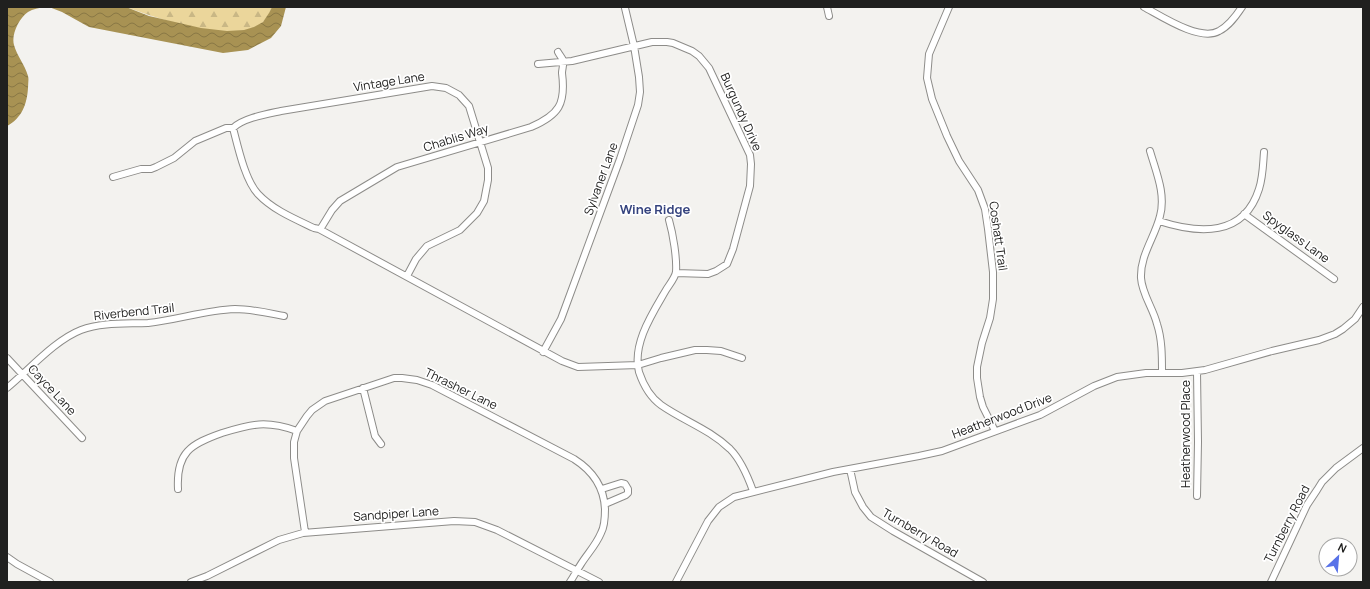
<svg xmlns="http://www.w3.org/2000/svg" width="1370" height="589" font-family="Manrope,sans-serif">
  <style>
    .forest { fill: url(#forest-firs) }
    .water { fill: url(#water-waves) }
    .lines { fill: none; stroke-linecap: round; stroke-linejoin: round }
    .minor-casing { stroke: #8d8c89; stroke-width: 8 }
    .minor { stroke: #fff; stroke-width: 6 }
    .labels { text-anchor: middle; stroke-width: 3.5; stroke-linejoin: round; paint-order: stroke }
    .street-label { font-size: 12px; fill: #20201f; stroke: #fff }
    .neighbourhood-label { font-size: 13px; font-weight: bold; fill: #35437e; stroke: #fff }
  </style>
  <defs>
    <pattern id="forest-firs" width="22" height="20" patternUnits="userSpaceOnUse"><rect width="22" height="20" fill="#ebd69b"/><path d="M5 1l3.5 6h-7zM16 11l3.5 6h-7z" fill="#c9b785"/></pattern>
    <pattern id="water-waves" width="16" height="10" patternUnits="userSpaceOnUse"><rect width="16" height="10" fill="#a89253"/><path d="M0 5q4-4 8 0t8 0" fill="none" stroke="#874"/></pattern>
  </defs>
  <rect width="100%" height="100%" fill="#f3f2ef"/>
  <!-- forest -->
  <path class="forest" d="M126,7H272C270,12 267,19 262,23C235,45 156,18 126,7Z"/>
  <!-- water -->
  <path class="water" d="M7,7H45C39,8 33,9 28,12C19,18 11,35 14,45C17,56 25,65 28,76C29,79 28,84 28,88C27,104 22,118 7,126Z
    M49,7H126L149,16L201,28L227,31L244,30L254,27L263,22L269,13L272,7H286L281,26L271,38L248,50L223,53L89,27L62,12Z"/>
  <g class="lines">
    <!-- minor casing -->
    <g class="minor-casing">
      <path id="minor" d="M827,7L829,16
        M949,7L929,54L927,78L932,99L947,136L959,161L978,190L985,209L988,229L993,272V299L990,318L982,343L977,367V378L980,397L983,407L995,431
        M1144,7C1161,16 1200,42 1219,31C1229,26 1236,16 1242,7
        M538,64L572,61L652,42H667L673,43L692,51L699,56L709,68L750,155L751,164L750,186L733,249L727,264L716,271L708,274L676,273
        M233,128C238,147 245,180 258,194C273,210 295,219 314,228L319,229L562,361L578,367L638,365L661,358L695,350H707L721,351L742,358
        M1150,151C1156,172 1166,194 1160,216C1155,237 1140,255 1141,278C1142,294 1153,308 1157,324C1162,339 1162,356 1162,372
        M113,177L141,169H151L156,167L174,158L195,141L226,128H233C243,118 267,114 281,111L432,86L446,88L459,95L469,106L488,168V180L484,201L477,213L460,230L427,246L416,259L408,274L406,275
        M1244,214L1334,279
        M669,220C673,234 677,258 676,272C675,278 669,285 666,290C652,314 632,344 639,372C643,384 650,397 661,405C684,421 709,429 730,449C741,460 748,477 753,491
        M1159,221C1199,234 1244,237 1259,189C1263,177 1263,164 1264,152
        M319,229L321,228L332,210L340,201L397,167L531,127C559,115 566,104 562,73C562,69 564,64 563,60C562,58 559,54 558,52
        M543,352L561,319L620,159L638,105L640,92L639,77L634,46L625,8
        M7,358L82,438
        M7,388C29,370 55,340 81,330C102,322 126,324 148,323C177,320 206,310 235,309C251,309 268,313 284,316
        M363,388L375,436L381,444
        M850,469L855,492L863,507L871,517L893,531L983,582
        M178,489C176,452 191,444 222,433C252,424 266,420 297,431
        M602,489L621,483L625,484L628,489V493L626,495L605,504
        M1197,496L1198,442L1197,372
        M305,532L294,458V442L297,431L307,416L312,410L325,401L394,378H402L417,380L432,385L574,459C593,471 604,487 605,509C605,517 605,526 601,533C596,545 588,553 581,564C577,570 574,576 570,582
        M7,557L17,564L50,582
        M191,582L207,576L279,540L303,533L454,521L475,522L497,530L599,582
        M676,582L708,521L719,507L734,497L833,472L919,456L942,451L1040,415L1094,386L1117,377L1146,373H1182L1205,370L1272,351L1319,340L1335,334L1343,329L1355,319L1363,307
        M1271,582L1307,505L1317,490L1322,482L1336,468L1363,448"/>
    </g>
    <!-- minor -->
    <use href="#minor" class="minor"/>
  </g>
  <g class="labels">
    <!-- street labels -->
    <g class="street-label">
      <text transform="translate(389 82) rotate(-9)" y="4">Vintage Lane</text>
      <text transform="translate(741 112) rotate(66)" y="4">Burgundy Drive</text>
      <text transform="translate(456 138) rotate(-17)" y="4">Chablis Way</text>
      <text transform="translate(601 179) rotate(-70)" y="4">Sylvaner Lane</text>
      <text transform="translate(998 236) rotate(82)" y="4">Coshatt Trail</text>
      <text transform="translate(1296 237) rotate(36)" y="4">Spyglass Lane</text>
      <text transform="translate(134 312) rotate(-6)" y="4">Riverbend Trail</text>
      <text transform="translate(461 389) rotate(26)" y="4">Thrasher Lane</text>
      <text transform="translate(52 390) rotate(47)" y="4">Cayce Lane</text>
      <text transform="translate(1002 416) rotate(-21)" y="4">Heatherwood Drive</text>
      <text transform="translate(1186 434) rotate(-90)" y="4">Heatherwood Place</text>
      <text transform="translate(396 514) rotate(-4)" y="4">Sandpiper Lane</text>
      <text transform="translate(1287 524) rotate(-63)" y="4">Turnberry Road</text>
      <text transform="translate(920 533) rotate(30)" y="4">Turnberry Road</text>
    </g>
    <!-- neighbourhood labels -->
    <g class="neighbourhood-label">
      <text x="655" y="214">Wine Ridge</text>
    </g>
  </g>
  <!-- border -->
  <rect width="1370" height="589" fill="none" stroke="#20201f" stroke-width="16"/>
  <!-- north arrow -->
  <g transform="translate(1338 557) rotate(26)"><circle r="19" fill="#ffffff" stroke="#a6a6a5"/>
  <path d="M0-3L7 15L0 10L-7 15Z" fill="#5872e8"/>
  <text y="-6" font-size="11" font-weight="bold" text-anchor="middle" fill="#20201f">N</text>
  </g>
</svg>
